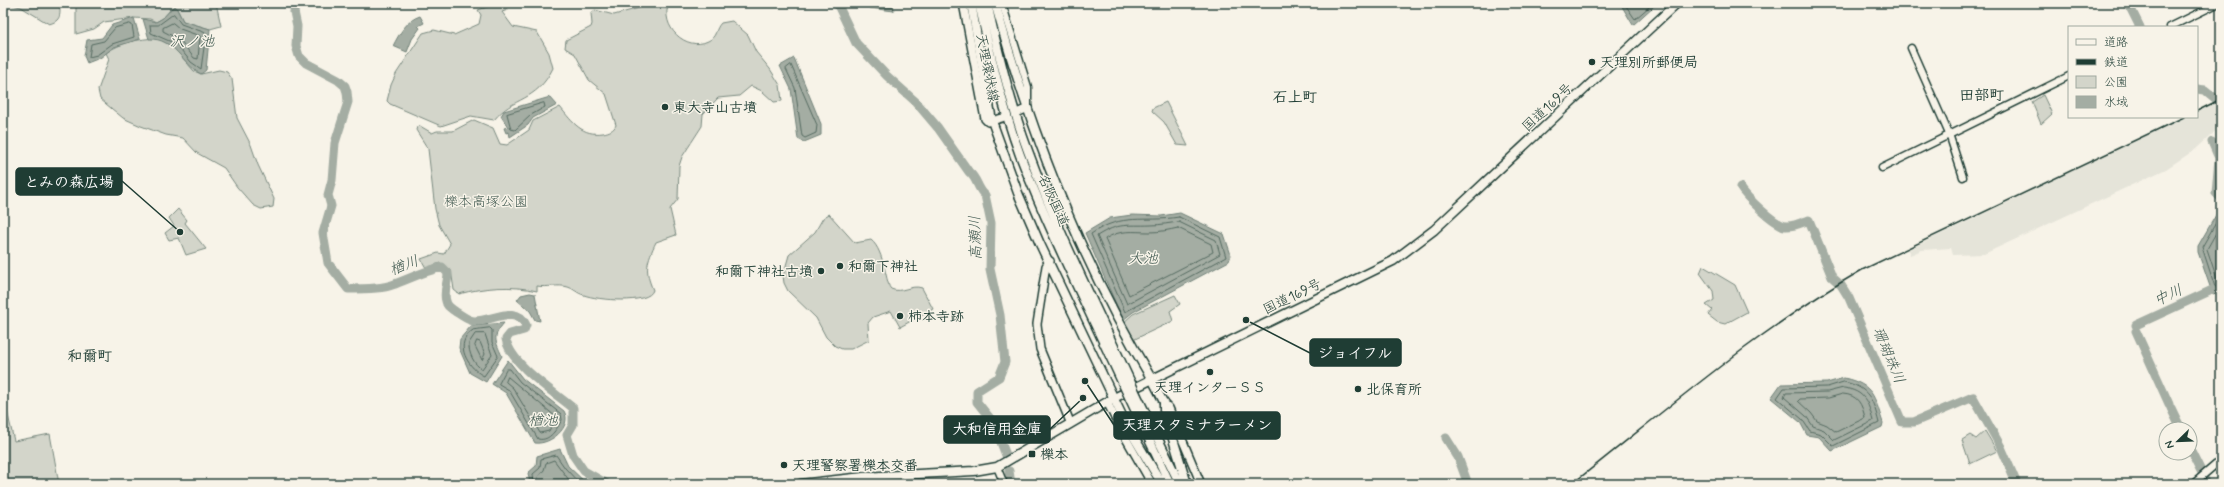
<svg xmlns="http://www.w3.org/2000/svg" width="2224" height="487" font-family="Mynerve,'Klee One',sans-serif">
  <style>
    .built { fill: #e5e4d9 }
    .green { fill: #d3d5ca; stroke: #79897f }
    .water { fill: #a4ada3; stroke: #6f8077 }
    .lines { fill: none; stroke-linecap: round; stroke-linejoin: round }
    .shore { stroke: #546a60; stroke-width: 1 }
    .river { stroke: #a4ada3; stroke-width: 9 }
    .secondary-casing { stroke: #1f3d34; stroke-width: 9 }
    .primary-casing { stroke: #1f3d34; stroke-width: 10 }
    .highway-casing { stroke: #1f3d34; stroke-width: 11 }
    .secondary { stroke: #f7f3e8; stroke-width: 6 }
    .primary { stroke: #f7f3e8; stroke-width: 7 }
    .highway { stroke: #f7f3e8; stroke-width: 8 }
    .rail { stroke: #1f3d34; stroke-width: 1.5 }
    .highway-bridge-casing { stroke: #1f3d34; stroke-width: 11; stroke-linecap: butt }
    .highway-bridge { stroke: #f7f3e8; stroke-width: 8 }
    .poi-dot { fill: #1f3d34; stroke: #f7f3e8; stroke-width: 1.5 }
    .labels { text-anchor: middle; stroke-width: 3; stroke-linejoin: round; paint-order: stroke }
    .poi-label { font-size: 14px; font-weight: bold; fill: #1f3d34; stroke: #f7f3e8; text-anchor: start }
    .street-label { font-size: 14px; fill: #1f3d34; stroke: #f7f3e8 }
    .park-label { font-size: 14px; fill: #435b52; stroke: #f7f3e8 }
    .water-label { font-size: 15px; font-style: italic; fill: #405950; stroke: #f7f3e8 }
    .neighbourhood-label { font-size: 15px; font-weight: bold; fill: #1f3d34; stroke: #f7f3e8 }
    .leader { fill: none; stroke: #1f3d34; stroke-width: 1.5 }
    .callout-dot { fill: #1f3d34; stroke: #f7f3e8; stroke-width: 1.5 }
    .callout { fill: #1f3d34; stroke: #1f3d34; stroke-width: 1.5 }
    .callout-label { font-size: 15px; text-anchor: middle; font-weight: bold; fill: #fff }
  </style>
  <rect width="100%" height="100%" fill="#f7f3e8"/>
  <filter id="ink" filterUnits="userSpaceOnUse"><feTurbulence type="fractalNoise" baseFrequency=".025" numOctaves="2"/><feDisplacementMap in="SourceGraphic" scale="8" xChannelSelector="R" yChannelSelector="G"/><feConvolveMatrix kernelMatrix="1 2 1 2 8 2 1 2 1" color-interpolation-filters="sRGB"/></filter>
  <g filter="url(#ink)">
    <!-- built -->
    <path class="built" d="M2221,100V126L2196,149L2166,169L1984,254L1953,255L1951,248L1922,250L1910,255L1908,250L2186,117H2197V112Z"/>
    <!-- green -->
    <path class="green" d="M3,3H59C61,14 61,21 49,24L21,7Z
      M76,3H216L221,26L210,29L183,21L176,7H173L163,18L156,22L150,19L134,18L104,22L94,29L76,34Z
      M499,3H505L508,10L502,12L513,27L537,32L549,53L553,68C536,103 513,96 494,120L471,116L441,126L390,104L387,101L391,85L396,74L423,33L434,30L454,35L479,24L481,15L478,10Z
      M657,3H669C659,26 686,52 708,41C717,37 715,29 721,23L732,21L748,35L756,52L770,69L780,85L782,101L774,102L762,91L751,86L739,96L718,98L703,114L702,126L682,157L679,166L678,199L670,209L676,235L656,242C647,261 644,270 653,290C649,305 597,300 584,295C578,294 573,288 568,287C558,284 547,288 537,286V291C512,285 484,287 459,294L454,290L451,270L440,263L426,268L421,259L438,253L444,254L450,244L439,225L435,209L428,149L416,130L417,127L420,126L432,133L437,131H453L474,120L493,128L500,144L507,145L529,130L533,121L560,107C573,123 582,136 603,133C609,132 614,130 616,125L606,94L589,80L575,54L565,48L566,40L591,27L592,24L591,13L595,10L614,15Z
      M157,38L173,47L194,71L201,74L219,70L227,72L232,79L237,118L251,145L258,165L274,199L273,207L261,209L253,205L237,187L224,168L197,153L183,138L166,135L141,126L123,118L100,99L98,90L109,59L106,53C121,42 139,39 157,38Z
      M2043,95L2052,114L2041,124L2032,102Z
      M1166,102L1188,146L1177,145L1164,122L1152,111L1153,108Z
      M178,209L187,220L185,223L206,249L186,255L179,238L169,240L165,233L174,226L169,218Z
      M829,214L855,243L871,240C885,251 886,286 891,289C901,294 911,284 922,288L933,309L900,327L891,311L873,317L868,323L869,340L851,349H842L835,346L826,337L816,318L788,291L784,283L783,276L789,255L815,232L823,218Z
      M1703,266L1735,285L1747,312L1725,324L1717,322L1708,315L1712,310L1706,305L1714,300L1713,291L1700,273Z
      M1175,295L1180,304L1170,311L1173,321L1135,339L1123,323L1133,314Z
      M3,387H5V402L14,441L50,434L59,484H3Z
      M1985,431L1997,451L1970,464L1962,440L1970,435L1976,439Z"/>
    <!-- water -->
    <path class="water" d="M863,3H893L894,11L870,8Z
      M1620,3H1653L1655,5L1633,25Z
      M173,7H176L183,21L210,29L206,70L201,74C182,64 175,38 149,39L143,19L156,22L163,18Z
      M420,16L424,23L418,26L420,28L412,39L407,52L393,46C399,34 407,20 420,16Z
      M134,18L140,39L114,47L100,58L87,63L84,56L87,40L102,38L112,25Z
      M794,58L821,124V135L804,142L798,139L791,89L780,66Z
      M550,97L557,105L533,118L528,125L510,137L509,132L506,133L504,128L508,127L501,116L504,111Z
      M2220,197L2221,291L2213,295L2198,252V246L2220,208Z
      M1180,213L1224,234L1231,255L1229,261L1133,312L1123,320L1085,233L1110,218L1132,215L1161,216Z
      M530,293L535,294L540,321L535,320L530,311L517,300L521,295Z
      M504,323C492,337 495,340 502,356L486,382L470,373L459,348L460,339L471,326Z
      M508,360L523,379L564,411C573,427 550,445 535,443L506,393L492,384Z
      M1844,378C1874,385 1874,396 1883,423L1882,427L1832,451L1819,437L1807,435L1800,422L1771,398L1781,384L1827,383Z
      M560,449L568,466L587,484H530L528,473L536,466L537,456Z"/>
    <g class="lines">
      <!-- shore -->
      <path class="shore" d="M1624,3L1635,19L1650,6V3
        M174,14L181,24L206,33L201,69L191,62L176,44L151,33L150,25H158Z
        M173,23L180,29L200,36L198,59L194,58L180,40L163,31V28Z
        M130,24L132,25L134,37L112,44L97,55L89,57L91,44L104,41L115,28Z
        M791,65L817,125L816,133L805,138L802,136L795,88L786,69Z
        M544,103L545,107L531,115L515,130L511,129L507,114Z
        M2221,214L2202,247L2215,287L2221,288
        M1179,217L1220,237L1226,257L1125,312L1091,234C1123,212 1143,223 1179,217Z
        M1179,222L1216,240L1220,254L1127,304L1097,236C1119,222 1127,226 1151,225C1161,225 1170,223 1179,222Z
        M2221,224L2207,249L2218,282L2221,283
        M1178,228L1211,244L1213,252L1129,295L1105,239C1120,229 1133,232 1150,232C1160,232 1169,230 1178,228Z
        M490,328L492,330V342L498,356L484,376C473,371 458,353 465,339C466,336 470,332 473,330Z
        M485,334L492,355L482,369C474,365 468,352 469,343L475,334Z
        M477,341L480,342L485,354L482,360L475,346Z
        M507,369H510L520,382L561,414L562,420C557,428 550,442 538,439L509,390L499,384Z
        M508,377L556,417L549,431L540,433L513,388L506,382Z
        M1844,382C1869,387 1873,400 1879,423L1833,446L1821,434L1810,431L1802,419L1777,398L1784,388L1827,387Z
        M1844,388C1865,391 1868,402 1873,421L1834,440L1824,430L1813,426L1806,416L1784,397L1786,393L1827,392Z
        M1843,394C1858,395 1862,404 1865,418L1836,432L1827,425L1817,421L1811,413L1798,401L1800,399L1828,398Z
        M534,484L533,474L540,468L541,459L556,455L565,468L580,484
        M539,484L538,477L544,470L546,463L554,460L572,484"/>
      <!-- river -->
      <path class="river" d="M295,3L294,12L297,26L296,46L299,56L306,63L338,80L345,86L347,92L348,102L335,143L332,180L328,195L331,206L323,233L328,263L348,289C359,289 382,289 392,285C409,279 424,271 442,267L448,273C448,282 443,292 446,301C447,307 451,308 456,312C462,315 468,321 475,321C492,321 517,304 526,325L524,330L510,334L506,339C510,364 554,392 573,408V425L567,435L573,455L584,471L607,484
        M837,3L856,43L887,76L916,102L938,128L969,172C978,179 977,189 985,195L991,223L990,269L1000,315L1005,362L999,377L977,391V402L993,422L1006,455
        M2128,3L2140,27
        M2197,89L2205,90L2216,99
        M2212,142L2219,158L2216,193L2220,197
        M1740,187C1746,197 1774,224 1785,226C1793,227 1801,223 1809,220L1832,277L1841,285L1849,298L1902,422H1914L1973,397L2001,447L2017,484
        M2136,325L2212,290
        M2136,331L2169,404
        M2171,408L2181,429
        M1446,438L1458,457L1468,484
        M2190,449L2201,471
        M1009,471L1011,484
        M2205,480L2207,484"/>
      <!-- secondary casing -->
      <g class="secondary-casing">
        <path id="secondary" d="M1002,3L1028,87V105
          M2170,27L2219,3
          M1911,48L1949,134L1963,177
          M1882,168L2069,76
          M997,467L1004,484
          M2193,484L2221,460"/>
      </g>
      <!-- primary casing -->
      <g class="primary-casing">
        <path id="primary" d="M963,3L985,119L988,122L1002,118
          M1019,112L1028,108
          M1050,261L1046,266L1037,324L1040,349L1070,422
          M1151,378L1164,403L1169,408L1201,484
          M1107,402L1120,428L1152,484"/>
      </g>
      <!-- highway casing -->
      <g class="highway-casing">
        <path id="highway" d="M971,3L992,121L1018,193L1040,244L1126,424L1162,484
          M979,3C990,54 1002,106 1020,155C1050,233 1088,308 1123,384
          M987,3C998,53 1010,103 1028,151C1057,230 1095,305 1130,381
          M995,3C1031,133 1082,263 1151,378
          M1137,396L1180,484
          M1130,399L1170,484
          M1164,403V410L1187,484
          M800,484L863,477L974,471L997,467L1114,398L1393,261L1434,230L1677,3"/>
      </g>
      <!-- secondary -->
      <use href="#secondary" class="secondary"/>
      <!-- primary -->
      <use href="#primary" class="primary"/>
      <!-- highway -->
      <use href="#highway" class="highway"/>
      <!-- rail -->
      <path class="rail" d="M2197,111L2221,99
        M1572,484C1666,410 1758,330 1862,270L2184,117"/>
      <!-- highway-bridge casing -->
      <g class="highway-bridge-casing">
        <path id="highway-bridge" d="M1130,381L1137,396
          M1123,384L1130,399"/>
      </g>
      <!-- highway-bridge -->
      <use href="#highway-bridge" class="highway-bridge"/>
    </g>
  </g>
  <!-- markers -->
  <g class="poi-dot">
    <circle cx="1592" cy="62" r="4"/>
    <circle cx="665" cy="107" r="4"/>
    <circle cx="840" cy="266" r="4"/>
    <circle cx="821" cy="271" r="4"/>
    <circle cx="900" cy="316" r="4"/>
    <circle cx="1210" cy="372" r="4"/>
    <circle cx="1358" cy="389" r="4"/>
    <rect x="1028" y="450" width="8" height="8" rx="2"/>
    <circle cx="784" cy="465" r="4"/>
  </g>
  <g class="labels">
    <!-- poi labels -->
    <g class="poi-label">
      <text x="1600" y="67">天理別所郵便局</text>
      <text x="673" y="112">東大寺山古墳</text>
      <text x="848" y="271">和爾下神社</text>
      <text x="813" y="276" text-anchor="end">和爾下神社古墳</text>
      <text x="908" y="321">柿本寺跡</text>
      <text x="1210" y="392" text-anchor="middle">天理インターＳＳ</text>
      <text x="1366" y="394">北保育所</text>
      <text x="1040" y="459">櫟本</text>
      <text x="792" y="470">天理警察署櫟本交番</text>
    </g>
    <!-- street labels -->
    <g class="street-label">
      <text transform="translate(988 68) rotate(79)" y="5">天理環状線</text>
      <text transform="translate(1547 107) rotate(-43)" y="5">国道169号</text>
      <text transform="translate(1054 200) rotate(66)" y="5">名阪国道</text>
      <text transform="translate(1292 296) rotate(-26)" y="5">国道169号</text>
    </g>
    <!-- park labels -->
    <g class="park-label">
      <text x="486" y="206">櫟本高塚公園</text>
    </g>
    <!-- water labels -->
    <g class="water-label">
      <text x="192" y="46">沢ノ池</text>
      <text transform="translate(975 238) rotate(-92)" y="5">高瀬川</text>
      <text x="1143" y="263">大池</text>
      <text transform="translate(404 265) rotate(-21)" y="5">楢川</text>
      <text transform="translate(2168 295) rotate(-25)" y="5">中川</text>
      <text transform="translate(1889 355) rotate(67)" y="5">珊瑚珠川</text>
      <text x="543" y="425">楢池</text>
    </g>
    <!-- neighbourhood labels -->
    <g class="neighbourhood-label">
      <text x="1982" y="100">田部町</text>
      <text x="1295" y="102">石上町</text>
      <text x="90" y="361">和爾町</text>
    </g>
  </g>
  <!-- callouts -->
  <path class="leader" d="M180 232L122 181M1246 320L1310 353M1085 381L1114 425M1083 398L1050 429"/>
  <g class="callout-dot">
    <circle cx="180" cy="232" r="4"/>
    <circle cx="1246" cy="320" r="4"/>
    <circle cx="1085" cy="381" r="4"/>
    <circle cx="1083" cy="398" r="4"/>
  </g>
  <g class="callout">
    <rect x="16" y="168" width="106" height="27" rx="4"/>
    <rect x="1310" y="339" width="91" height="27" rx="4"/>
    <rect x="1114" y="412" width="166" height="27" rx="4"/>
    <rect x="944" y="416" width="106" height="27" rx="4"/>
  </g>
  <g class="callout-label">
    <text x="69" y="187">とみの森広場</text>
    <text x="1355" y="358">ジョイフル</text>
    <text x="1197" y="430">天理スタミナラーメン</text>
    <text x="997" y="434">大和信用金庫</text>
  </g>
  <!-- margin -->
  <rect width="2224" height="487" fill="none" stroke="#f7f3e8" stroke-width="16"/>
  <rect x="8" y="8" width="2208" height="471" fill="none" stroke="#1f3d34" stroke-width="1.5" filter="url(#ink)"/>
  <!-- legend -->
  <rect x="2068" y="26" width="130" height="92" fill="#f7f3e8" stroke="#a1aaa0"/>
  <rect x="2076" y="39" width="20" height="6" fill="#f7f3e8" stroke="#a1aaa0"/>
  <text x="2104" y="46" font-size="12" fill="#1f3d34">道路</text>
  <rect x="2076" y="59" width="20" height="6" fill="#1f3d34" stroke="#a1aaa0"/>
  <text x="2104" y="66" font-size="12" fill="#1f3d34">鉄道</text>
  <rect x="2076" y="76" width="20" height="12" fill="#d3d5ca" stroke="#a1aaa0"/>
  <text x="2104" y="86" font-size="12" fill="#1f3d34">公園</text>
  <rect x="2076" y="96" width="20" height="12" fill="#a4ada3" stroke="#a1aaa0"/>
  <text x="2104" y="106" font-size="12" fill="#1f3d34">水域</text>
  <!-- north arrow -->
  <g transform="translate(2178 441) rotate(247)"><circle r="19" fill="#f7f3e8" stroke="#a1aaa0"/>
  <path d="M0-3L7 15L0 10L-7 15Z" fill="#1f3d34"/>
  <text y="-6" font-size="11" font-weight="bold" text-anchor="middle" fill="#1f3d34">N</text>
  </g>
</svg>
